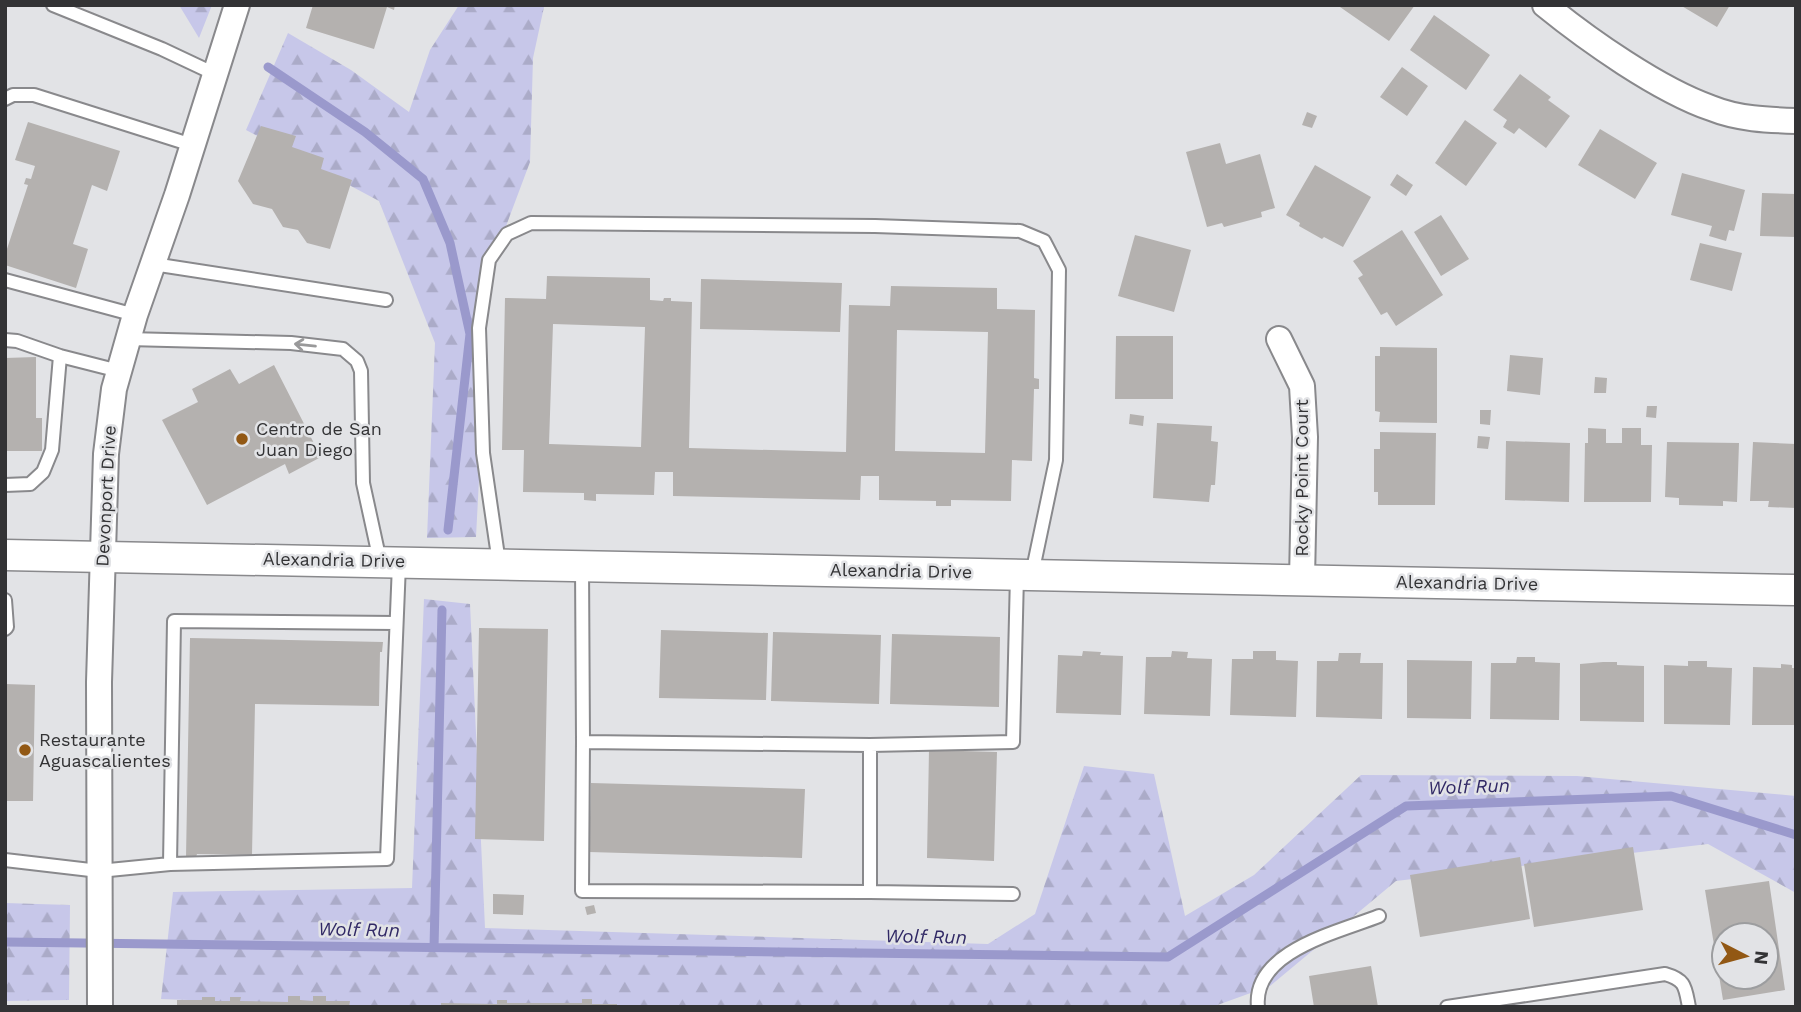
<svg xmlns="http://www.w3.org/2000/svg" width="1801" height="1012" font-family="'Work Sans',sans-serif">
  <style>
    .forest { fill: url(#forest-firs) }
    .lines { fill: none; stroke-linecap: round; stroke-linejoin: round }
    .stream { stroke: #9a99cc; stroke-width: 9 }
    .building { fill: #b4b1af; fill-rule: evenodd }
    .service-casing { stroke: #89898c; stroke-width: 16 }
    .minor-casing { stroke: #89898c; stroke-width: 28 }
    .tertiary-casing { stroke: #89898c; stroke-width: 33 }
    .service { stroke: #fff; stroke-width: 12 }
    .minor { stroke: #fff; stroke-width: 24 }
    .tertiary { stroke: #fff; stroke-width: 30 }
    .oneway { stroke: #99999a }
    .poi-dot { fill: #925814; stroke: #e2e3e6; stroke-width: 2.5 }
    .labels { text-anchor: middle; stroke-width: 5; stroke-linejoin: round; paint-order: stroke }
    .poi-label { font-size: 18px; fill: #333335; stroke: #e2e3e6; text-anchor: start }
    .street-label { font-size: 18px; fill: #333335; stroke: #e2e3e6 }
    .water-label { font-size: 19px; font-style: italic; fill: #302865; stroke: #e2e3e6 }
  </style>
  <defs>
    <pattern id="forest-firs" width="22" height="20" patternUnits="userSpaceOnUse" patternTransform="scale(1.75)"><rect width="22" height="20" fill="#c7c7e9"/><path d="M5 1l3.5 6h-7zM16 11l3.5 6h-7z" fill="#ababc8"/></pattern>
  </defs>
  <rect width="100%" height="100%" fill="#e2e3e6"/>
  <!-- forest -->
  <path class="forest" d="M179,5H212L199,38Z
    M459,5H542L544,7L533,58L530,162L490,269L476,537L427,538L435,343L379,201L246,130L288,33L351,70L409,112L430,50Z
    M424,599L470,604L485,928L988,944L1035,914L1084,766L1154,774L1185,916L1254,875L1361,775L1577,776L1796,796V893L1708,844L1396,881L1270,986L1212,1007H376L161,999L173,892L412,888Z
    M5,903L70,905L69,1000L5,1001Z"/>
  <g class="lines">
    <!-- stream -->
    <path class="stream" d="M268,67L365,132L423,179L450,243L470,334L448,530
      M5,942L1168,957L1406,806L1671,796L1796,835
      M434,948L442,610"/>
  </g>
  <!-- building -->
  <path class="building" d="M313,5H395L394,10L387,7L374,49L306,28Z
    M1341,5H1415L1389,41L1340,7Z
    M1680,5H1730L1717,27Z
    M1434,15L1490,55L1466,90L1410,50Z
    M1402,67L1428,86L1407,116L1380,97Z
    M1520,74L1551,97L1548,100L1570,116L1546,148L1519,128L1514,134L1503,127L1507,120L1493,110Z
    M1307,112L1317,116L1312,128L1302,125Z
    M1465,120L1497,143L1466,186L1435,163Z
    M28,122L120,151L107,191L92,185L73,244L88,249L76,288L5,265V255L28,185L24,184L26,178L31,179L35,166L15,160Z
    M261,126L296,136L292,147L324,158L321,169L352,180L330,249L307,243L298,230L283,227L272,209L253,204L238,181Z
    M1600,129L1657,163L1635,199L1578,165Z
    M1220,143L1226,164L1260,154L1275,208L1261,212L1262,217L1224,227L1222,223L1207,227L1186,152Z
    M1315,165L1371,197L1343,247L1324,237L1322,239L1299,226L1300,223L1286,215Z
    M1682,173L1745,190L1734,231L1729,230L1726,241L1709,236L1712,226L1671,215Z
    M1397,174L1413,185L1406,196L1390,185Z
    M1762,193L1796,194V237L1760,236Z
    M1441,215L1469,259L1441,276L1414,232Z
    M1402,230L1443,295L1396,326L1387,312L1381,315L1358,278L1363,275L1353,261Z
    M1135,235L1191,250L1174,312L1118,296Z
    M1700,243L1742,253L1732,291L1690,280Z
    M547,276L650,278V300L663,301L664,298H671V301L692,302L689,448L846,452L849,305L890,306L891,286L997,288V309L1035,310L1034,378L1039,379V389H1034L1032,461L1012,460L1011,501L951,500V506H936V501L879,500V476H861L860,500L673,496V472H655L654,495L596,494V501L584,500V493L523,492L524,450H502L505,298L546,299ZM553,324L645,327L641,447L549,444ZM897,330L988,332L985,453L895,451Z
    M701,279L842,283L840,332L700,329Z
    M1116,336H1173V399H1115Z
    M1380,347L1437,348V423L1379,422L1380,412L1375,411V356H1380Z
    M1510,355L1543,358L1540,395L1507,391Z
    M36,357V418H42V451H5V358Z
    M274,365L321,457L289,474L285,464L207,505L162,420L198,402L192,389L230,369L239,384Z
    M1595,377L1607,378L1606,393H1594Z
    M1647,406H1657L1656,418L1646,417Z
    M1480,410H1491L1490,425L1480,424Z
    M1130,414L1144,416L1143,426L1129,424Z
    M1157,423L1212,426L1211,441L1218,442L1215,485H1211L1209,502L1153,498Z
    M1588,428L1606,429V443H1622V428H1641V445H1652L1651,502H1584L1585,443H1588Z
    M1380,432L1436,433L1435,505H1378V492H1374V449H1380Z
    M1478,436L1490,437L1488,449L1477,448Z
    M1506,441L1570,443L1569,502L1505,500Z
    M1667,442L1739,443L1737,502L1723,501V506L1679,505V498L1665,497Z
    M1753,442L1796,444V508L1768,507L1769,501H1750Z
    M479,628L548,629L544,841L475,839Z
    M661,630L768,633L766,700L659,698Z
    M773,632L881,635L879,704L771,701Z
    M892,634L1000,637L999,707L890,704Z
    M190,638L383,642L382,652H380L379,706L255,704L252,855L197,854L196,857H186Z
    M1083,651L1101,652L1100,655L1123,656L1121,715L1056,713L1058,655L1082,656Z
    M1172,651L1188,652L1187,658L1212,659L1210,716L1144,714L1146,657H1171Z
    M1253,651H1276V660L1298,661L1296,717L1230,715L1232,659H1253Z
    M1339,653H1361L1360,663H1383L1382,719L1316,717L1317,661H1338Z
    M1517,657H1535V662L1560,663L1559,720L1490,719L1491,663H1516Z
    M1407,660L1472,661L1471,719L1407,718Z
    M1688,661H1707V667L1732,668L1730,725L1664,724V665L1688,666Z
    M1603,662H1617V665L1644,666V722L1580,721V664Z
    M1781,664L1792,665V668H1796V725H1752L1753,667L1781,668Z
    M5,684L35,685L33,801H5Z
    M929,750L997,752L994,861L927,858Z
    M591,783L805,789L802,858L589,852Z
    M1633,847L1643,910L1534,927L1524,864Z
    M1520,857L1530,919L1420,937L1410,875Z
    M1769,881L1785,990L1723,1000L1705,890ZM1724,935H1766V977H1724Z
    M493,894L524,895L523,915L493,914Z
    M594,905L596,913L587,915L585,907Z
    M1371,966L1378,1007H1314L1309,976Z
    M288,996H300V1000L313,1001V996H326V1001H350L349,1007H177V1000H202V997H215V1001H230V997H241L240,1001L288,1002Z
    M582,999H592V1004H617V1007H441V1003L497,1004V1000H507V1003H582Z"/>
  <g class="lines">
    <!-- service casing -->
    <g class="service-casing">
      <path id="service" d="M53,5L162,49L215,74
        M5,99L13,95H34L192,145
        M153,264L386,300
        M5,280L135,315
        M128,339L291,343L343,349L357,361L361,371L363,483L380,561
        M5,340L17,341L60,356L119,371
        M5,485L30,484L43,472L52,450L60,356
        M499,563L483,453L479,328L489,260L507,234L531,223L875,226L1020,231L1044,241L1059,270L1056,460L1032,574
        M582,565L583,742L870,745L1013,742L1017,575
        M5,600L7,627L5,629
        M583,742L582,891L870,892V745
        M5,860L99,871L170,864L387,859L399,564
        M170,864L174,621L396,623
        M870,892L1013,894
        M1258,1007C1252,951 1339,932 1379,916
        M1447,1007L1665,974C1686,980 1685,987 1689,1007"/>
    </g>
    <!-- minor casing -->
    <g class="minor-casing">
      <path id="minor" d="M1545,5C1588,40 1659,90 1711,108C1738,119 1767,120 1796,121
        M1279,339L1302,386L1305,437L1302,579
        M100,1007L99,682L106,454L114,389L135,315L177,195L237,5"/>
    </g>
    <!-- tertiary casing -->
    <g class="tertiary-casing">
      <path id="tertiary" d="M5,555L1796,590"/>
    </g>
    <!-- service -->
    <use href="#service" class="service"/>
    <!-- minor -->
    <use href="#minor" class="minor"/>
    <!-- tertiary -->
    <use href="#tertiary" class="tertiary"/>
  </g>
  <!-- one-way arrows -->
  <defs><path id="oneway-shaft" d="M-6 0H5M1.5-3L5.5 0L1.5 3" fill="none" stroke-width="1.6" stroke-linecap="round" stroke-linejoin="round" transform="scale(1.75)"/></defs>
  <use class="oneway" href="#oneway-shaft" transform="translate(305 345) rotate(-174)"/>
  <!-- markers -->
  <g class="poi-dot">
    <circle cx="242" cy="439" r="7"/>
    <circle cx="25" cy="750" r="7"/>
  </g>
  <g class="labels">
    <!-- poi labels -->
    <g class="poi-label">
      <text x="256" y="435">Centro de San<tspan x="256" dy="21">Juan Diego</tspan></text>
      <text x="39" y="746">Restaurante<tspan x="39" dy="21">Aguascalientes</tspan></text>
    </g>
    <!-- street labels -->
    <g class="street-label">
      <text transform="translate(1302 478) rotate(-90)" y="6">Rocky Point Court</text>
      <text transform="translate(106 496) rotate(-87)" y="6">Devonport Drive</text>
      <text transform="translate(334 560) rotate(1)" y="6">Alexandria Drive</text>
      <text transform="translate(901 571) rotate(1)" y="6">Alexandria Drive</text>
      <text transform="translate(1467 583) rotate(1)" y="6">Alexandria Drive</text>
    </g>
    <!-- water labels -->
    <g class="water-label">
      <text transform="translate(1469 786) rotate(-2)" y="7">Wolf Run</text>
      <text transform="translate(359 929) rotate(1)" y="7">Wolf Run</text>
      <text transform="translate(926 936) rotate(1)" y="7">Wolf Run</text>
    </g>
  </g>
  <!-- border -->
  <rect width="1801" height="1012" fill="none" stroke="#333335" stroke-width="14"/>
  <!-- north arrow -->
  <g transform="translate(1745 956) rotate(96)"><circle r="33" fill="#e2e3e6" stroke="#9c9d9f" stroke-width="2"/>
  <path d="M0-5L12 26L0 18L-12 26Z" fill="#925814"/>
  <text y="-10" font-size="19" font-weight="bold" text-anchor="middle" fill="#333335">N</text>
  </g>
</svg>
